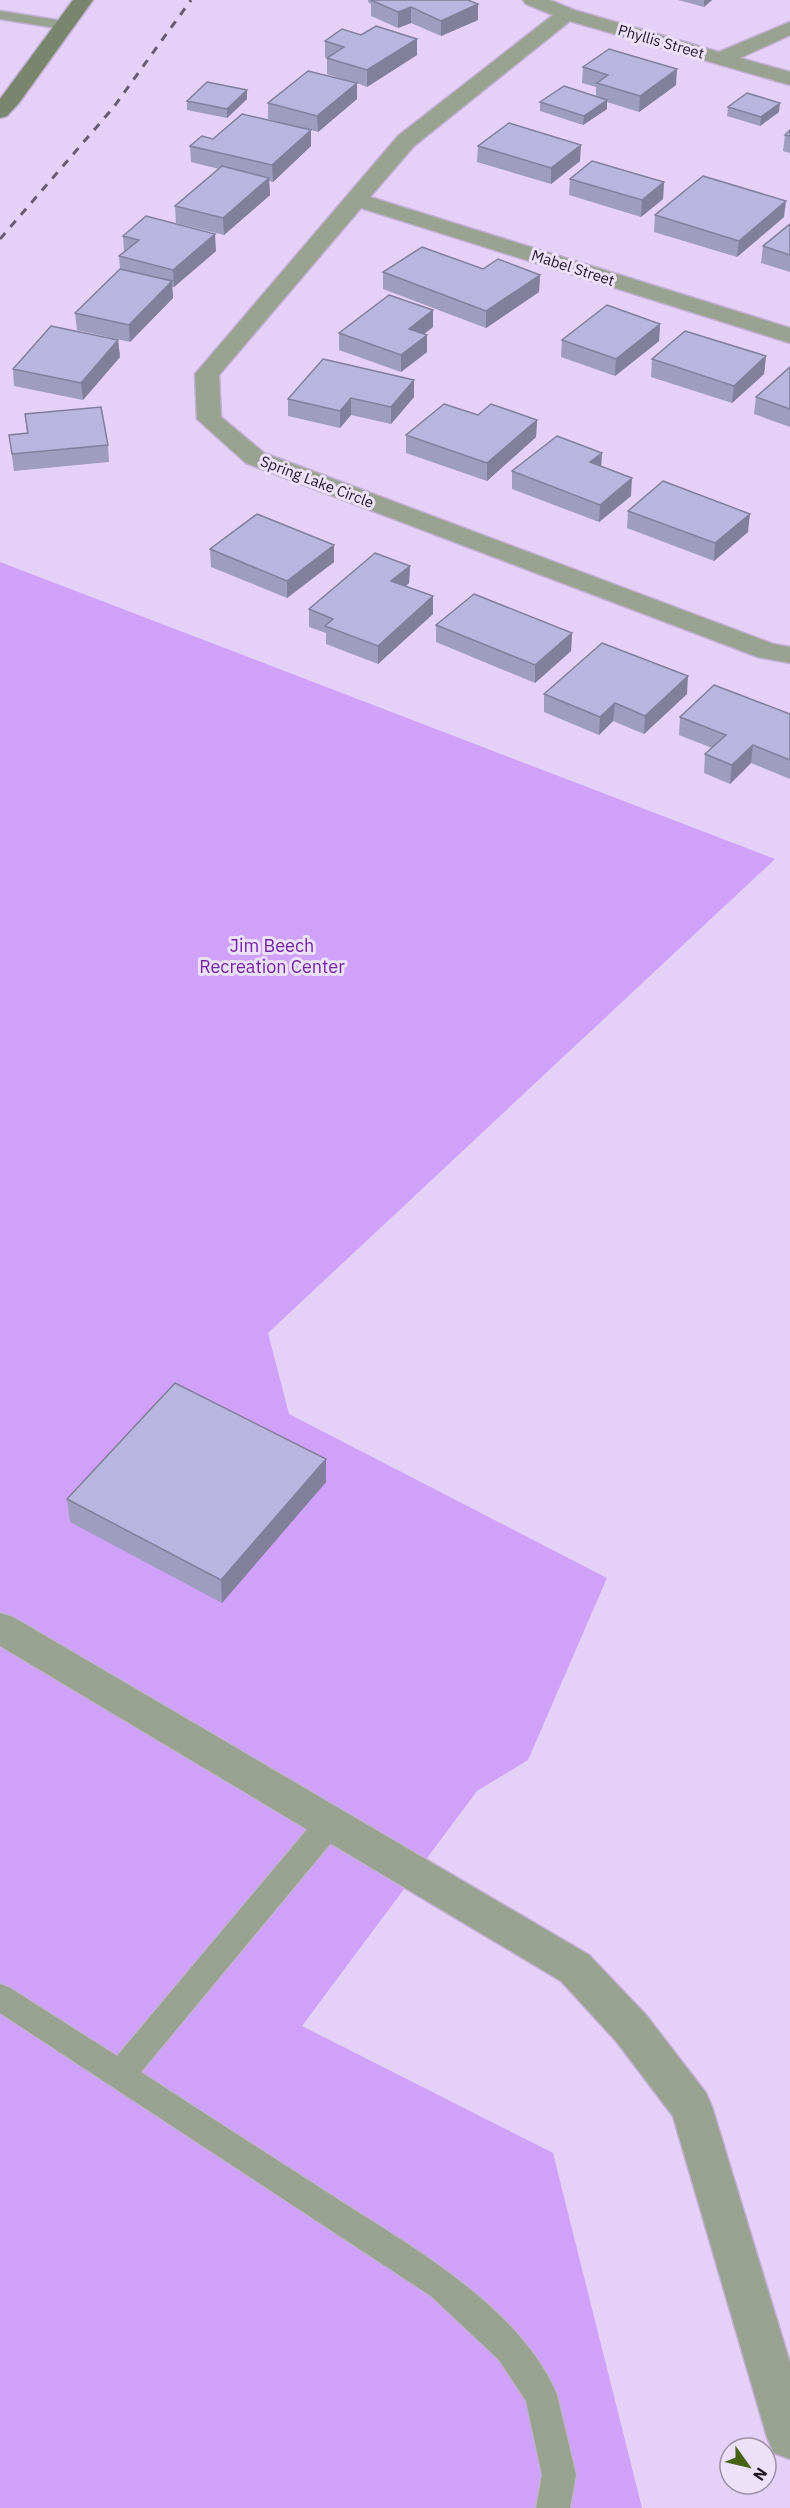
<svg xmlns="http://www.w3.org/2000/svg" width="790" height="2508" font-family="'IBM Plex Sans',sans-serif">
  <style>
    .green { fill: #d0a1f9 }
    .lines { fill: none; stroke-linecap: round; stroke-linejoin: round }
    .lane-casing { stroke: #c1b0d2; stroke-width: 3 }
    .street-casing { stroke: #c1b0d2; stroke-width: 3 }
    .secondary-casing { stroke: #c1b0d2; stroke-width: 3 }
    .lane { fill: #99a190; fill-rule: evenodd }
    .street { fill: #99a190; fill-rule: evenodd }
    .secondary { fill: #79856c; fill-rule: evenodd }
    .rail { stroke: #675b72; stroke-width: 3; stroke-dasharray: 8 8; stroke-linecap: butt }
    .wall { fill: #9e9cbf }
    .shaded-wall { fill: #817f9b }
    .building { fill: #b8b5de; stroke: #817f9b; stroke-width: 1.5 }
    .labels { text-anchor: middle; stroke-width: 6; stroke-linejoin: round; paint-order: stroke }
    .far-street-label { font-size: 15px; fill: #1f1826; stroke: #ede1f9 }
    .park-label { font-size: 18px; fill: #7423a7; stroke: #ede1f9 }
  </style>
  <rect width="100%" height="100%" fill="#e5d1f8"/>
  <!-- green -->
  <path class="green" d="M0,562L775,859L268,1333L289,1414L607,1578L528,1760L477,1791L302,2026L553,2153L642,2508H0Z"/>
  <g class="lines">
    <!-- lane casing -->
    <g class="lane-casing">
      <path id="lane" d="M0,11L63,21L70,25L63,29L0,19Z
        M330,1811L340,1814L344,1823L340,1832L141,2072C202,2112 263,2151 325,2191C403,2242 520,2305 557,2395L576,2475L570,2508H536L542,2475L526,2401L499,2360L431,2296L0,2013V1984L10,1988L117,2056L320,1814Z"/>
    </g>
    <!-- street casing -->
    <g class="street-casing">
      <path id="street" d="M523,0H550L574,10L719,52L790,22V35L740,58L790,72V85L570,21L414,146L370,197L790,328V343L361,208L219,375L221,417L264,453L773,644L790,647V663L758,657L246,463L197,419L195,374L398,136L553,15L526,4Z
        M0,1613L13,1617L589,1955L646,2015L706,2093L712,2107L790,2363V2459L774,2453L767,2437L673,2116L616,2041L561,1981L0,1646Z"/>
    </g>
    <!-- secondary casing -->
    <g class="secondary-casing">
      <path id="secondary" d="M73,0H93L19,103L7,116L0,118V99Z"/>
    </g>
    <!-- lane -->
    <use href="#lane" class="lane"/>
    <!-- street -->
    <use href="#street" class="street"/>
    <!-- secondary -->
    <use href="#secondary" class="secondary"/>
    <!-- rail -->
    <path class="rail" d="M0,239L113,108L191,0"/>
  </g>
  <!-- wall -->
  <path class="wall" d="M368,0H468L478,20L441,36L411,23L398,28L371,16V4L368,2Z
    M678,0H712L704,7Z
    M325,41L417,55L367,87L357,83V99L318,132L311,130V146L273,182L269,181L270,195L224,235L176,223L175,206L219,169L191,162L190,146L213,139L292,126L268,119V103L351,82L327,74V58L325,57Z
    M583,67L676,85L639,112L607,102V109L583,125L540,111V102L596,97V87L582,83Z
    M247,90V99L227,118L187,110V101Z
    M728,107L779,112L760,126L727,116Z
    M790,130V153L783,151L785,135Z
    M478,146L580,161L551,184L477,162Z
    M570,179L664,182L663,199L641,217L569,195Z
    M655,215L784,217L737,257L654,232Z
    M790,224V272L761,263L763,246Z
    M123,236L216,251L174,287H172L173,298L130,342L77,330L75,313L120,269L119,256L124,252Z
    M483,269L540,275L539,292L486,328L383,289V272Z
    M433,310V327L424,334L427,335V352L401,372L339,350V333Z
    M660,324L659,341L615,376L561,357L562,340Z
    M118,340L120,357L83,400L14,386L13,369Z
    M766,356L764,374L732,403L651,377L652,359Z
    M790,367V427L754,414L756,397Z
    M414,397L391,424L351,415L340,428L288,416V399Z
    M25,414L108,445L109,462L14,471L9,435L27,434Z
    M478,415L537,420L536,437L487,481L406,453V435Z
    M512,471L631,496L599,522L512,489Z
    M628,511L748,532L714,561L627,528Z
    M334,545V562L287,598L211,567L210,549Z
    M410,566L409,583L406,586L433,596V614L378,664L326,644V633L309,627V609Z
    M436,625L572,633L571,651L535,683L436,642Z
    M544,694H687L644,734L613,721L599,735L544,712Z
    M790,714V779L751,763L730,784L704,773L705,754L712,748L679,735L680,717Z
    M326,1459V1482L222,1603L70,1522L67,1499Z"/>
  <!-- shaded-wall -->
  <path class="shaded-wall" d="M704,0H712L704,7Z
    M478,4V20L441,36V21Z
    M411,7V23L398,28V12Z
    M417,39V55L367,87V70Z
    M677,69L676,85L639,112L640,96Z
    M357,83V99L318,132L317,116Z
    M247,90V99L227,118V109Z
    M607,100V109L583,125L584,116Z
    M780,103L779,112L760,126L761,117Z
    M311,130V146L273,182L272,165Z
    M581,145L580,161L551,184V168Z
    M269,178L270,195L224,235L223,218Z
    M664,182L663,199L641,217L642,200Z
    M786,201L784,217L737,257L739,241Z
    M215,234L216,251L174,287L173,270Z
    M540,275L539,292L486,328V311Z
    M172,281L173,298L130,342L129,325Z
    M433,310V327L409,346V329Z
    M660,324L659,341L615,376L616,359Z
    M427,335V352L401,372V355Z
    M118,340L120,357L83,400L81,383Z
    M766,356L764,374L732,403L734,386Z
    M414,380V397L391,424V407Z
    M351,398V415L340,428V411Z
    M537,420L536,437L487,481V463Z
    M602,453L601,470L590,462Z
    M632,478L631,496L599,522L600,505Z
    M750,514L748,532L714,561L715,543Z
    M334,545V562L287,598V581Z
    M410,566L409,583L391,599V581Z
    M433,596V614L378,664V646Z
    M572,633L571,651L535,683V665Z
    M688,676L687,694L644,734L645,716Z
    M615,703L613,721L599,735L600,717Z
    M753,745L751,763L730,784L732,765Z
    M326,1459V1482L222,1603L221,1580Z"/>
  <!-- building -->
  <path class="building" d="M371,0H468L478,4L441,21L411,7L398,12Z
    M376,26L417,39L367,70L327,58L344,47L325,41L342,29L361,35Z
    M609,49L677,69L640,96L597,83L608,75L583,67Z
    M308,71L357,83L317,116L268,103Z
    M207,82L247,90L227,109L187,101Z
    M564,86L607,100L584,116L540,102Z
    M747,93L780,103L761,117L728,107Z
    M242,114L311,130L272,165L190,146L202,136L213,139Z
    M509,123L581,145L551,168L478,146Z
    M790,130V136L785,135Z
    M592,161L664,182L642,200L570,179Z
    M222,166L269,178L223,218L175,206Z
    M703,176L786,201L739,241L655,215Z
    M146,216L215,234L173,270L119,256L139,240L123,236Z
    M790,224V255L763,246Z
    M422,247L483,269L498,259L540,275L486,311L383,272Z
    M120,269L172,281L129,325L75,313Z
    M389,295L433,310L409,329L427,335L401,355L339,333Z
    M607,305L660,324L616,359L562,340Z
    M51,326L118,340L81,383L13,369Z
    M685,331L766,356L734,386L652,359Z
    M323,359L414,380L391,407L351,398L340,411L288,399Z
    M790,367V409L756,397Z
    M444,404L478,415L491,404L537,420L487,463L406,435Z
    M101,407L108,445L12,454L9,435L28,433L25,414Z
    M557,436L602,453L590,462L632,478L600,505L512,471Z
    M663,481L750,514L715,543L628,511Z
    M257,514L334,545L287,581L210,549Z
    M375,553L410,566L391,581L433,596L378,646L325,626L333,619L309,609Z
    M474,594L572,633L535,665L436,625Z
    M602,643L688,676L645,716L615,703L600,717L544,694Z
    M714,685L790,714V760L753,745L732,765L705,754L726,735L680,717Z
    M175,1383L326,1459L221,1580L67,1499Z"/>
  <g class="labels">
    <!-- far-street labels -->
    <g class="far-street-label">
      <text transform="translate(661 42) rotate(16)" y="5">Phyllis Street</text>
      <text transform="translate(573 268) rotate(18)" y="5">Mabel Street</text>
      <text transform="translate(317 482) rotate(21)" y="5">Spring Lake Circle</text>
    </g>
    <!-- park labels -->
    <g class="park-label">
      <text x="272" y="952">Jim Beech<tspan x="272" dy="21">Recreation Center</tspan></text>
    </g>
  </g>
  <!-- north arrow -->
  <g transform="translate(748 2466) rotate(124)"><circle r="28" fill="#ede1f9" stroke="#9b91a5" stroke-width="1.5"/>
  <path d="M0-4.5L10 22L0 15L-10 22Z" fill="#466214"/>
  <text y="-9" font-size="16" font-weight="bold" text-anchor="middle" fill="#1f1826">N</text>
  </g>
</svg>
